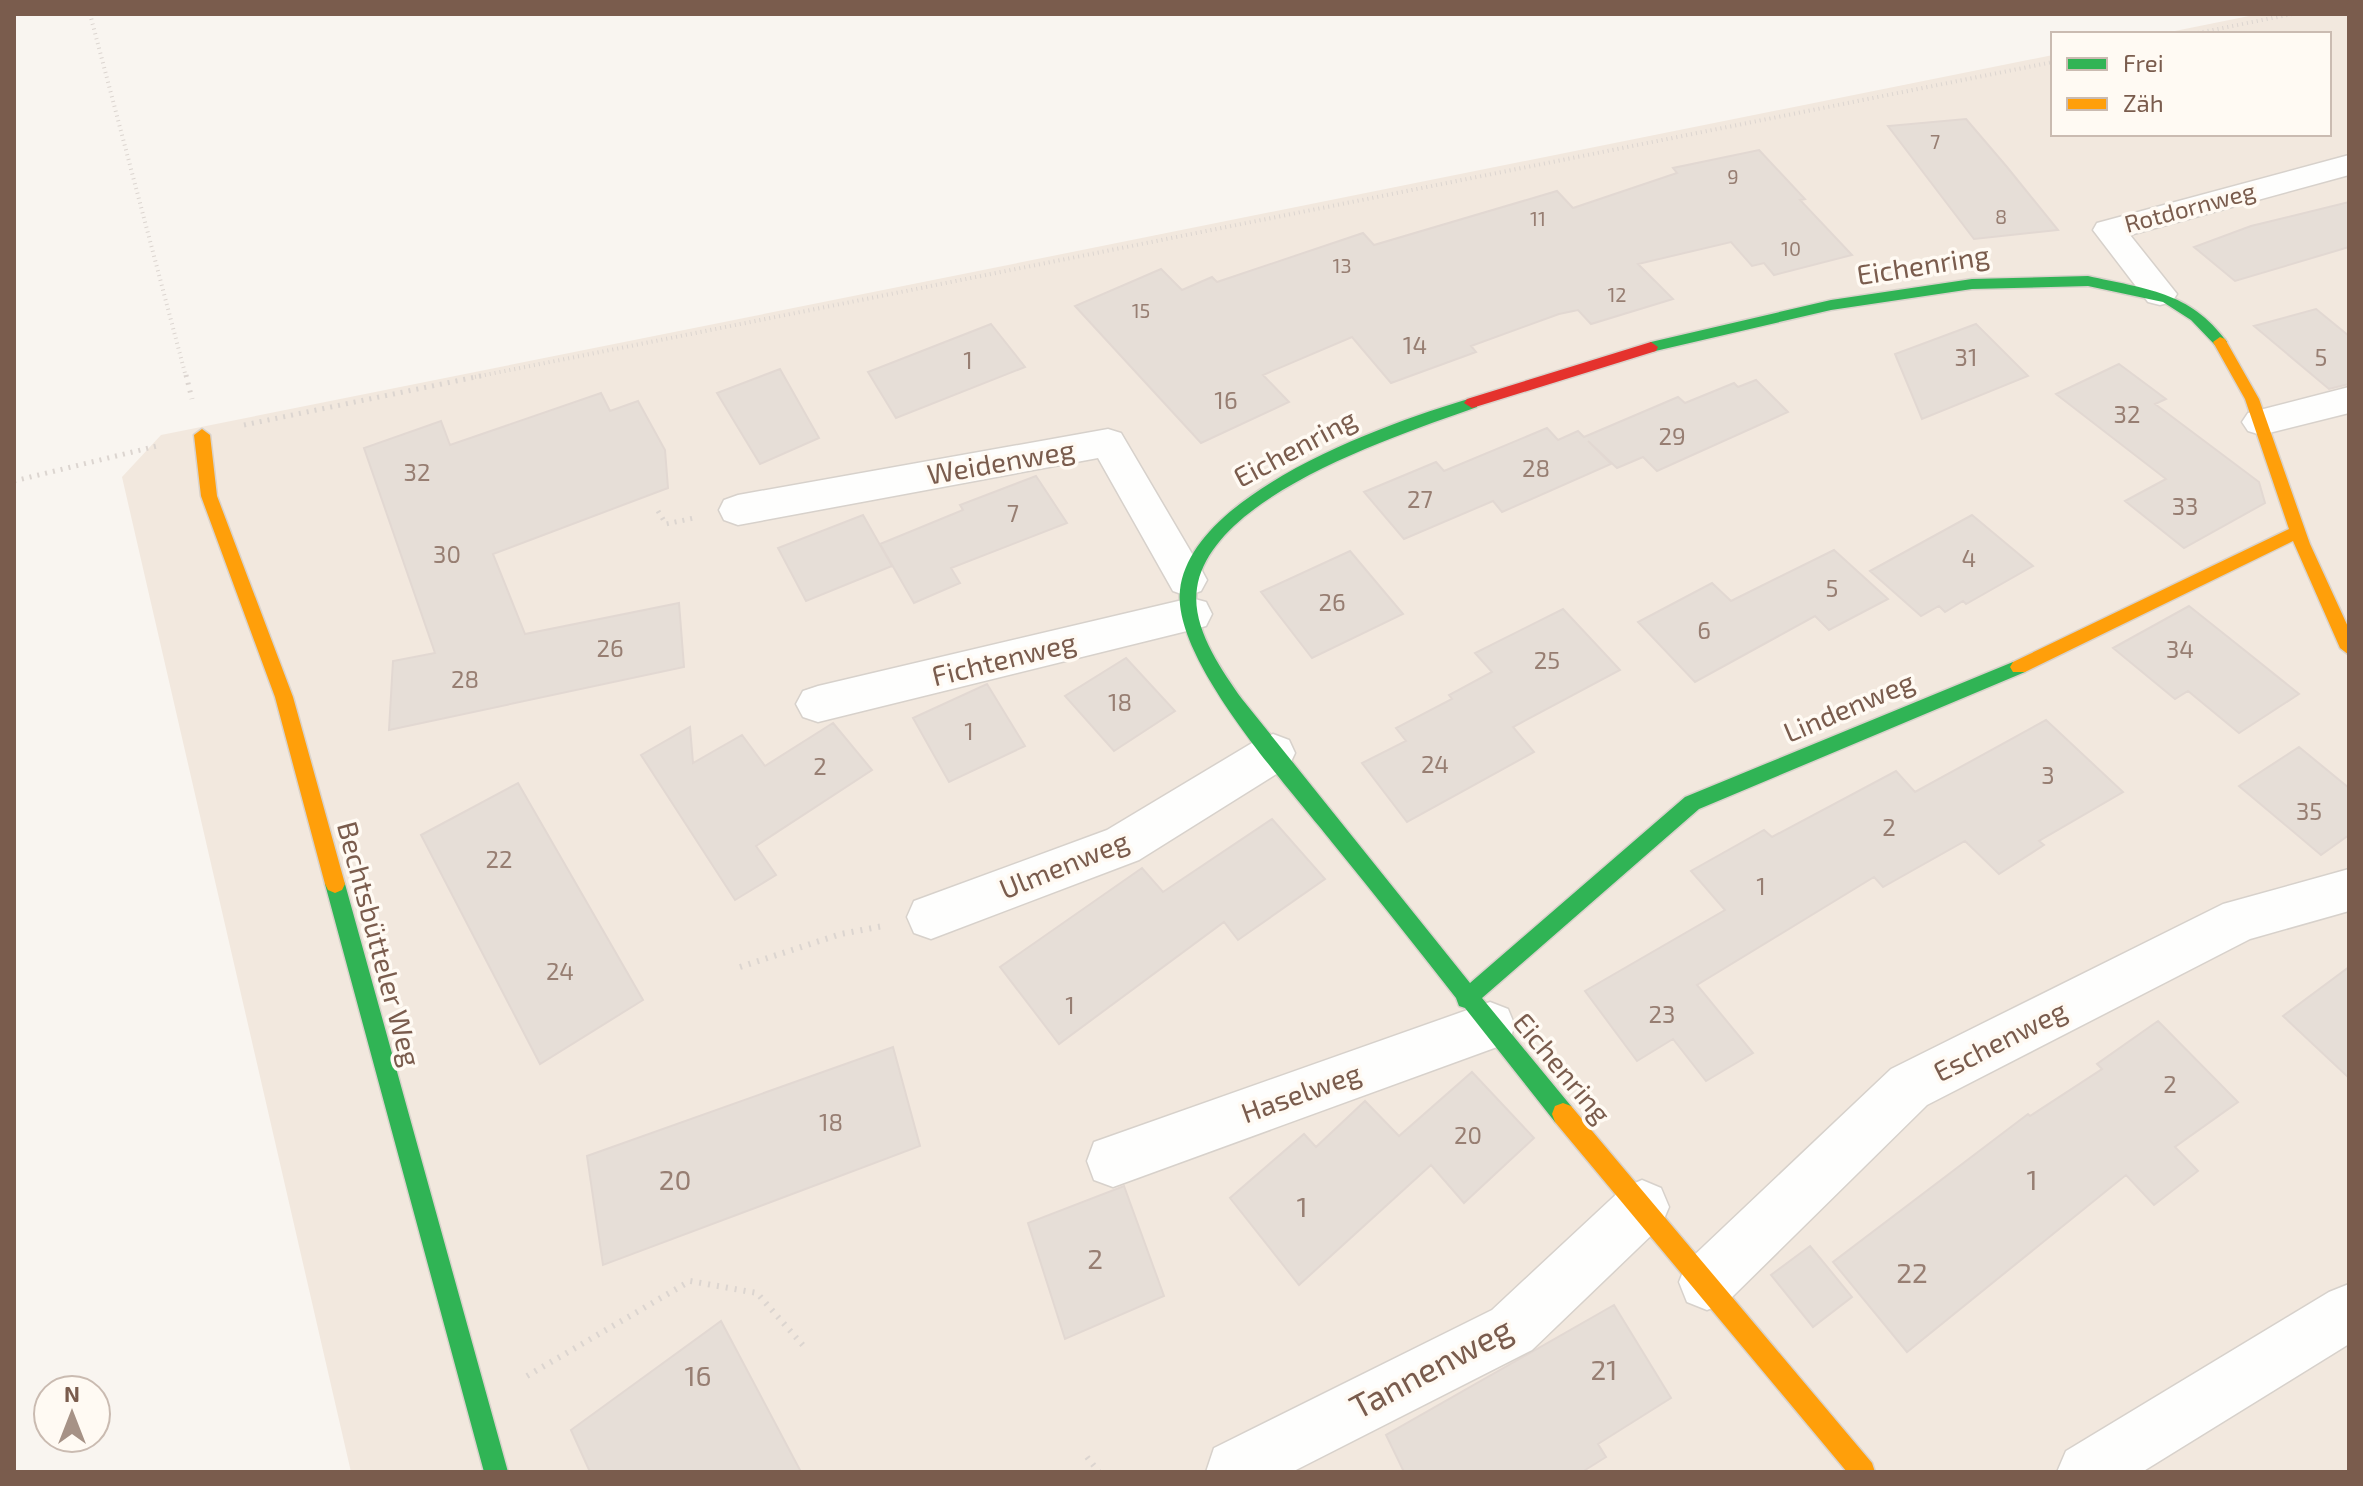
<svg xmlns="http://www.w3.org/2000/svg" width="2363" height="1486" font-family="'Exo 2',sans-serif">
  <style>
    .residential { fill: #f2e8de }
    .building { fill: #e6ded7; stroke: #e2d8d2; stroke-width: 2 }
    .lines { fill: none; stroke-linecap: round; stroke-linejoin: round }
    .street-casing { stroke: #d7d1cb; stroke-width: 3 }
    .fast-casing { stroke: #d9d2cb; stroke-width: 3 }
    .slow-casing { stroke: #d9d2cb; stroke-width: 3 }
    .jam-casing { stroke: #d9d2cb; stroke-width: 3 }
    .path-far2 { stroke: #dcd5d0; stroke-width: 4; stroke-dasharray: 1 4; stroke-linecap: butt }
    .path-far1 { stroke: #dcd5d0; stroke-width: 5; stroke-dasharray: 2 6; stroke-linecap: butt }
    .path { stroke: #dcd5d0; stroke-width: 6; stroke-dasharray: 2 7; stroke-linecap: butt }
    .street { fill: #fefefd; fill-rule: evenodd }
    .fast { fill: #30b455; fill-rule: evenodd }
    .slow { fill: #ff9f0a; fill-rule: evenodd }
    .jam { fill: #e5322d; fill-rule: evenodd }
    .labels { text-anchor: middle; stroke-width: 7; stroke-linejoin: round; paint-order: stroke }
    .far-number-label { font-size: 20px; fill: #977e72 }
    .far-street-label { font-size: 24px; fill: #7a5c4d; stroke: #fffaf3 }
    .number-label { font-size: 24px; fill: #977e72 }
    .street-label { font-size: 28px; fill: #7a5c4d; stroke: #fffaf3 }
    .near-number-label { font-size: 28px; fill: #977e72 }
    .near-street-label { font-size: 34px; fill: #7a5c4d; stroke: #fffaf3 }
  </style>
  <rect width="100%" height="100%" fill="#f9f5f0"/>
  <!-- residential -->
  <path class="residential" d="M2259,14H2349V1472H351L122,477L161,435L2053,55V134H2329V34H2160Z"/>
  <!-- building -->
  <path class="building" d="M1966,119L2007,167L2058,230L1974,239L1888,126Z
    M1759,150L1805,199L1800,200L1852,255L1774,275L1764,263L1752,266L1731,242L1638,264L1673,299L1591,324L1578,310L1559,314L1471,346L1476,352L1391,383L1352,337L1263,375L1289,402L1201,443L1075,306L1161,269L1182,290L1212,277L1217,282L1363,233L1374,245L1557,191L1573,208L1677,173L1673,168Z
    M2349,202V247L2235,281L2194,247L2251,226Z
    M2316,309L2349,336V384L2329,389L2254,326Z
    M991,324L1025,367L896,418L868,372Z
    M1976,324L2028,376L1922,419L1895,354Z
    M2119,364L2166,399L2155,404L2259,482L2265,503L2184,548L2125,501L2166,479L2056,394Z
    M780,369L819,438L760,464L717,393Z
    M1756,380L1788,412L1657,471L1643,457L1617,468L1588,441L1611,464L1502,512L1493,501L1404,539L1364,492L1436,462L1444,471L1547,428L1558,440L1578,431L1584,437L1678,397L1685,403L1734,383L1738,387Z
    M601,393L610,411L638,401L665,450L668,488L493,554L525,634L679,603L684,667L389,730L393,661L435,653L364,448L441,421L450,445Z
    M1036,476L1067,523L951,568L960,583L914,603L880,544L963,510L960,505Z
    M863,515L892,566L806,601L778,548Z
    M1972,515L2033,566L1966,604L1963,601L1945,612L1939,606L1921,616L1870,571Z
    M1834,550L1888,599L1829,630L1815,616L1695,682L1638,622L1712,583L1731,601Z
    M1350,551L1403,614L1312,658L1261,592Z
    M2189,606L2248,653L2299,694L2239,733L2188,691L2175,699L2113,648Z
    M1563,609L1620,670L1513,727L1534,752L1407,822L1362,763L1406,741L1396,728L1452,699L1449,695L1492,672L1475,653Z
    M1126,658L1175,711L1114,751L1065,696Z
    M987,684L1025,746L949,782L913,718Z
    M2046,720L2123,792L2039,841L2044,845L1999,874L1965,841L1883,887L1874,877L1697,985L1753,1053L1706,1081L1673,1039L1637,1061L1585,991L1725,910L1691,871L1764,830L1772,837L1896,771L1915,792Z
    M833,723L872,770L756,846L776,875L735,900L641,755L690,727L693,763L742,735L765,766Z
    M2299,747L2349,788V835L2321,855L2239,786Z
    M518,783L643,1000L540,1064L421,835Z
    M1272,819L1325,879L1238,940L1224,922L1059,1044L1000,967L1142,868L1163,892Z
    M2349,967V1078L2283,1016Z
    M2158,1021L2238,1102L2175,1147L2198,1171L2154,1205L2126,1175L1907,1352L1833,1262L2028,1114L2030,1116L2102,1069L2097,1064Z
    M893,1047L920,1146L603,1265L587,1156Z
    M1472,1072L1534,1138L1464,1203L1431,1165L1299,1285L1230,1198L1304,1134L1316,1147L1365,1101L1399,1136Z
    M1124,1186L1164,1296L1065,1339L1028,1223Z
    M1810,1246L1852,1297L1813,1327L1771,1275Z
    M1614,1305L1671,1398L1598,1444L1606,1457L1582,1472H1404L1386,1435Z
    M721,1321L801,1472H590L571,1430Z"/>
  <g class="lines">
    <!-- street casing -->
    <g class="street-casing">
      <path id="street" d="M2349,155V175L2130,235L2177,294L2172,302L2160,305L2148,302L2093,230L2097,223Z
        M2349,387V413L2261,435L2248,431L2242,422L2248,413Z
        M1108,429L1121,433L1201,569L1207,580L1201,591L1187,596L1173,591L1098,458L738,525L724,520L719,510L724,500L738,495Z
        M1191,598L1206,602L1212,614L1206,626L1191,630L818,722L803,717L796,704L803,691L818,686Z
        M1273,734L1289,740L1295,753L1289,766L1139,860L931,939L914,933L907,917L914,901L1107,830L1257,740Z
        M2349,869V911L2250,939L1927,1105L1727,1302L1707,1310L1687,1302L1679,1282L1687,1262L1891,1069L2223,904Z
        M1490,1002L1508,1009L1515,1026L1508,1043L1113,1187L1094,1180L1087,1161L1094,1142Z
        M1642,1180L1661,1188L1669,1207L1661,1226L1532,1350L1292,1472H1206L1214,1448L1492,1310L1623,1188Z
        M2349,1284V1344L2142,1472H2057L2066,1451L2329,1292Z"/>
    </g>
    <!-- fast casing -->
    <g class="fast-casing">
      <path id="fast" d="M2088,276C2145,289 2190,291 2227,342L2220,347L2215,345L2191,320L2163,302L2088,286L1972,289L1831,310L1651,352L1644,347L1651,342L1831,300L1972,279Z
        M1472,398L1477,399V407C1399,435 1211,495 1197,588C1191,627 1221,669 1242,699L1470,983L1685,797L2013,662H2025L2028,667L2025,672L1699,809L1482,998L1571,1106L1574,1114L1571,1122L1563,1125L1555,1122L1465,1008L1459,1006L1456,998C1416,947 1376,896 1335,846C1292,791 1172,661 1180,590C1191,492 1390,422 1472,398Z
        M335,875L342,878L345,884L508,1472H484L325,884L328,878Z"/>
    </g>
    <!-- slow casing -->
    <g class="slow-casing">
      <path id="slow" d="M2220,337L2225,339L2259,399L2310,544L2349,629V655L2340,648L2293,541L2025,672H2013L2010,667L2013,662L2289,529L2245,399L2213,342Z
        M202,429L210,435L217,496L293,697L345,884L342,890L335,893L328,890L325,884L275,697L201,496L194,435Z
        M1563,1103L1571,1106L1872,1463L1875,1472H1847L1555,1122L1552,1114L1555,1106Z"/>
    </g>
    <!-- jam casing -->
    <g class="jam-casing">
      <path id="jam" d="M1651,342L1658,347L1656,351L1472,408L1464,403L1467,399Z"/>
    </g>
    <!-- path-far2 -->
    <path class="path-far2" d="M90,14L186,377
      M2193,34L2292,14
      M475,377L2053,62"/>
    <!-- path-far1 -->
    <path class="path-far1" d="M186,375L192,399
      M244,425L485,375
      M14,481L157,446
      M658,511L666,524L694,518"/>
    <!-- path -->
    <path class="path" d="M740,967L841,934L883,926
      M527,1376L690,1281L757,1293L807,1350
      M1087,1457L1099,1472"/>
    <!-- street -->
    <use href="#street" class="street"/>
    <!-- fast -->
    <use href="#fast" class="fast"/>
    <!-- slow -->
    <use href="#slow" class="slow"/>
    <!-- jam -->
    <use href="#jam" class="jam"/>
  </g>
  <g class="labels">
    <!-- far-number labels -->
    <g class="far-number-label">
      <text x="1935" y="149">7</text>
      <text x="1733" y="184">9</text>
      <text x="2001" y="224">8</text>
      <text x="1538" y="226">11</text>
      <text x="1791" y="256">10</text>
      <text x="1342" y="273">13</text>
      <text x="1617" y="302">12</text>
      <text x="1141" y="318">15</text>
    </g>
    <!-- far-street labels -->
    <g class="far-street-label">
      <text transform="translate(2190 208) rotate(-15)" y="8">Rotdornweg</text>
    </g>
    <!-- number labels -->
    <g class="number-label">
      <text x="1415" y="354">14</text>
      <text x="1966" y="366">31</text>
      <text x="2321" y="366">5</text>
      <text x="968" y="369">1</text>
      <text x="1226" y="409">16</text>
      <text x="2127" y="423">32</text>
      <text x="1672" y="445">29</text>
      <text x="1536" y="477">28</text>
      <text x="417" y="481">32</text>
      <text x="1420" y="508">27</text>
      <text x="2185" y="515">33</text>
      <text x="1013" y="522">7</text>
      <text x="447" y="563">30</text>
      <text x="1969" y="567">4</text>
      <text x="1832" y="597">5</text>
      <text x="1332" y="611">26</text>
      <text x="1704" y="639">6</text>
      <text x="610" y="657">26</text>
      <text x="2180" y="658">34</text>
      <text x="1547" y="669">25</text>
      <text x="465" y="688">28</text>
      <text x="1120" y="711">18</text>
      <text x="969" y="740">1</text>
      <text x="1435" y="773">24</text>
      <text x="820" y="775">2</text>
      <text x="2048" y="784">3</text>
      <text x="2309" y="820">35</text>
      <text x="1889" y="836">2</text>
      <text x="499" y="868">22</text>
      <text x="1761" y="895">1</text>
      <text x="560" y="980">24</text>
      <text x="1070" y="1014">1</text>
      <text x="1662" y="1023">23</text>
      <text x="2170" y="1093">2</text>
      <text x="831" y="1131">18</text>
      <text x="1468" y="1144">20</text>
    </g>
    <!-- street labels -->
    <g class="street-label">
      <text transform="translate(1923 265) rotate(-9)" y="10">Eichenring</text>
      <text transform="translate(1295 448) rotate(-28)" y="10">Eichenring</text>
      <text transform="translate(1001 462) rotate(-10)" y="10">Weidenweg</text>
      <text transform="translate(1004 659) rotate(-14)" y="10">Fichtenweg</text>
      <text transform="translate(1849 707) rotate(-23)" y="10">Lindenweg</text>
      <text transform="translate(1064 865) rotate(-22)" y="10">Ulmenweg</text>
      <text transform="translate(379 944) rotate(75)" y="10">Bechtsbütteler Weg</text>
      <text transform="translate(2000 1041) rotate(-27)" y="10">Eschenweg</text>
      <text transform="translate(1562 1068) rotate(50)" y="10">Eichenring</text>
      <text transform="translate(1301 1093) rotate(-20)" y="10">Haselweg</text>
    </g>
    <!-- near-number labels -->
    <g class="near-number-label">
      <text x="675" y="1190">20</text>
      <text x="2032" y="1190">1</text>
      <text x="1302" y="1217">1</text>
      <text x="1095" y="1269">2</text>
      <text x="1912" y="1283">22</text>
      <text x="1604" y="1380">21</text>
      <text x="698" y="1386">16</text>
    </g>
    <!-- near-street labels -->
    <g class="near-street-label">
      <text transform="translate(1431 1368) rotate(-28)" y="12">Tannenweg</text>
    </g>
  </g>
  <!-- border -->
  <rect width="2363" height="1486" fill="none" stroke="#7a5c4d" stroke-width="32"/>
  <!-- legend -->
  <rect x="2051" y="32" width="280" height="104" fill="#fffaf3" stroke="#cabbb1" stroke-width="2"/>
  <rect x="2067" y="58" width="40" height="12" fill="#30b455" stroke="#cabbb1" stroke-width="2"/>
  <text x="2123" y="72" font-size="24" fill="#7a5c4d">Frei</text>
  <rect x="2067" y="98" width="40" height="12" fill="#ff9f0a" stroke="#cabbb1" stroke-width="2"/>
  <text x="2123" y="112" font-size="24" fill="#7a5c4d">Zäh</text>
  <!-- north arrow -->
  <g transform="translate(72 1414)"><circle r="38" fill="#fffaf3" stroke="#cabbb1" stroke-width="2"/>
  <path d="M0-6L14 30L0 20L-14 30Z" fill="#a69286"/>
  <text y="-12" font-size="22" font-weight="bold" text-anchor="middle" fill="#7a5c4d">N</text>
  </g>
</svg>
